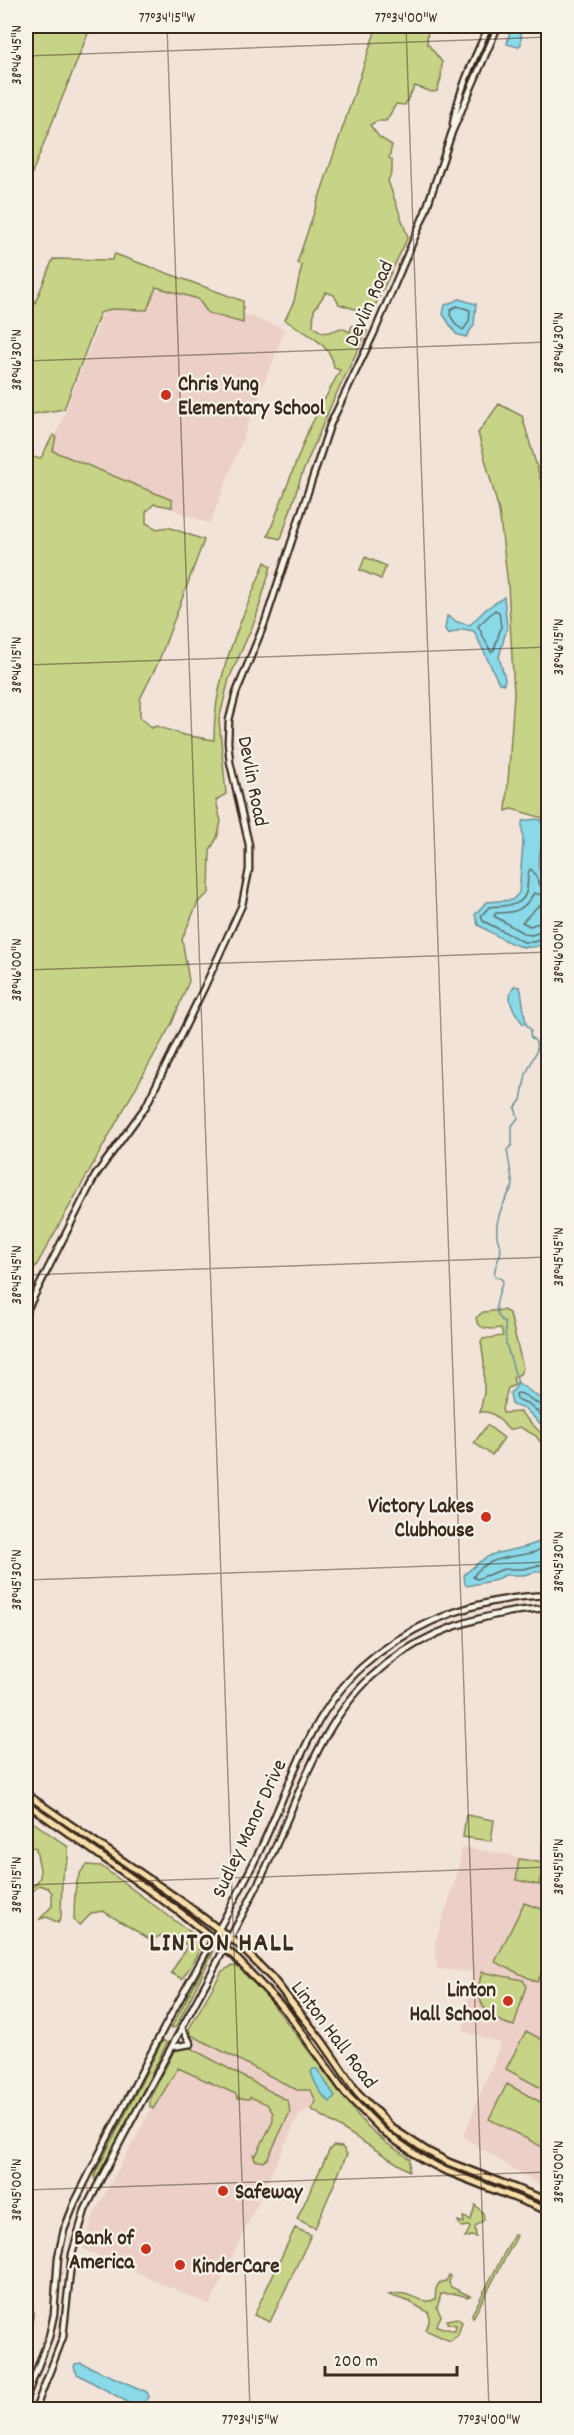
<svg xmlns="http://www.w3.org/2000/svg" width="574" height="2435" font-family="Dekko,sans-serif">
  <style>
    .built { fill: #ecd0c7 }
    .green { fill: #c7d487; stroke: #817f52; stroke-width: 1.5 }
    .water { fill: #8ad9e8; stroke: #6a9397; stroke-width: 1.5 }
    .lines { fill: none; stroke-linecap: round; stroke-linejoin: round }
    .shore { stroke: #5b706f; stroke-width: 1.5 }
    .stream { stroke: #6a9397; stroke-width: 1.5 }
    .secondary-casing { stroke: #3b2a1e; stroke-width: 9 }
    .primary-casing { stroke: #3b2a1e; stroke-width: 10 }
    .secondary { stroke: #f7f3e8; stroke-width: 4.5 }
    .primary { stroke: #f8deab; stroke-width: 5 }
    .ticks { fill: none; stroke: #3b2a1e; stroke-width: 1.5; stroke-opacity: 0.45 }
    .poi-dot { fill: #c8321e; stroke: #f7f3e8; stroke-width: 2 }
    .labels { text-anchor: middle; stroke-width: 4.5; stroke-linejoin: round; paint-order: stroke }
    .street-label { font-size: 21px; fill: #3b2a1e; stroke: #f7f3e8 }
    .poi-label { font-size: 21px; font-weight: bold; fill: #3b2a1e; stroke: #f7f3e8; text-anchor: start }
    .district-label { font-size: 27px; font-weight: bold; letter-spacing: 1.5px; fill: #3b2a1e; stroke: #f7f3e8 }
    .neatline { fill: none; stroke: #3b2a1e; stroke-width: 2 }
    .ticks-label { font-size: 15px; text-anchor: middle; fill: #3b2a1e }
  </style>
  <rect width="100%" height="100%" fill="#f2e3d9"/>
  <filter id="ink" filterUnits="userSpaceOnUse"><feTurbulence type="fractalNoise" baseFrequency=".0167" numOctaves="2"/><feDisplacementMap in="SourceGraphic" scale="12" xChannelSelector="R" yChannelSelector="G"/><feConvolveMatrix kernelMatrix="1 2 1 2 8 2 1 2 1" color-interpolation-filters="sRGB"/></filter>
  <g filter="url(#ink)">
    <!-- built -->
    <path class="built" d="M121,267L285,329L210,524L46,461Z
      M545,1816L548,1817V2187L545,2189L463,2137L501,2043L463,2031L472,1972L437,1969L435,1942L457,1874L462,1847L538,1860Z
      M191,2035L297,2090H311L315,2099L313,2107L303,2112L297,2119L210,2305L83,2249L93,2216Z"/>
    <!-- green -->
    <path class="green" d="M26,26H91L26,188Z
      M377,26H428L427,43L442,62L441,78L437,91L432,92L415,86L405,105L396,104L386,121H377L370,125L379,137L392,145L389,158L392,160V171L388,181L408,237L371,314L339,304L334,295L326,292L314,310L313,326C324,336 327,333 341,328L350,332L352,326L367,331L332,403L302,474L281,539L268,536L308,431L340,370L334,368C333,344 303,332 285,320L294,301L302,265L297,263Z
      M115,254L243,301V323L208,313L198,299L156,287L147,310L111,309L100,313L64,409L26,415V325L53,259L112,260Z
      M499,404L522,416L548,505V873L540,850L544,830L543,818L512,809L506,811L514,694L508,584L499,511L478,433Z
      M53,435L56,436L53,451L172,500V507L154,504L146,512V523L157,529L168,527L204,540L158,663L140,699V717L152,728L156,726L184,735L214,740C213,676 242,620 265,562L271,566L256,618L229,679L219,720L226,794L216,800L221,822L217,838L210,850L209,893L198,902L182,939L189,981L172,1023L26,1284V457L41,458Z
      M365,557L386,566L381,579L360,570Z
      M503,1310L509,1313L511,1318L523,1368L520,1374L513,1378L515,1385L508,1388L502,1409L503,1413L520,1412L548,1440V1452L536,1436L520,1427L509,1430C500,1421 495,1410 480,1412L484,1393V1362L481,1341L483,1339L503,1336L501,1328C491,1329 478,1331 476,1318L483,1312Z
      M487,1425L504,1438L492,1455L474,1443Z
      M466,1815L494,1820L491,1841L463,1837Z
      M26,1817L68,1847V1859L62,1876L61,1918L58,1923L47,1917L40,1919L52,1906V1893L48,1888L39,1885L26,1898V1891C49,1878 38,1869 36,1848L26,1845Z
      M519,1859L543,1863L539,1885L516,1880Z
      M87,1865L101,1866L197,1937C206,1951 189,1967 182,1979L171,1973L188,1945L162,1935L151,1940L103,1911L92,1913L80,1925L74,1921C75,1904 72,1876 87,1865Z
      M524,1903L548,1911V1961L537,1982L495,1962Z
      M214,1951L176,2027L171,2028L210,1955Z
      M232,1966L238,1967L259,1986L362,2121L385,2142L410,2159L409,2171L311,2109L316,2102L311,2090H297L191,2035L189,2029L222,1971Z
      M482,1972L523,1980L526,1986L514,2026C485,2018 473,2002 482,1972Z
      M526,2031L548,2043V2092L506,2069Z
      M163,2040L167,2043C144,2087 124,2132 100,2176L95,2180V2174Z
      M189,2047L288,2101L290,2112L268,2158L263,2162L255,2160L253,2154L256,2155L273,2121V2113L267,2104L250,2097L249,2099L238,2098L236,2094L178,2068L153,2109L150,2107V2098L174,2051Z
      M507,2084L548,2106V2150L489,2119Z
      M333,2146L342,2147L347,2154L315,2228L297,2219L330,2149Z
      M475,2205L483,2213L484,2220L475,2227L476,2237L471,2236L465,2238L470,2228L469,2226L461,2227L458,2221L464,2223L463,2217L471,2220Z
      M295,2228L311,2235L270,2322L254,2315Z
      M514,2235L517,2236L473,2318L472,2314Z
      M449,2275L451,2276L449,2283L451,2287L470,2296L467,2297L457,2294H441L437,2308L441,2316L436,2326L455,2331L456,2325L447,2323V2320L457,2318L462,2322L458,2335L450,2341L425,2330L429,2322V2313L410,2302L389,2295C408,2288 422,2307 435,2299L436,2289L439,2283L446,2281Z
      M26,2289C37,2310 34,2319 26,2341Z"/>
    <!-- water -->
    <path class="water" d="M511,26H521V44L518,47L507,44Z
      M459,299L476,304L474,325L466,337L456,334L443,314L445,305Z
      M504,597L507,627L499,657L505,679L504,684L499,683L474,631L463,629L448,634L445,629L447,616L457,622L470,625L486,609Z
      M536,819L541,820L544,830L538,864L541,876L548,886V941C525,958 500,937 478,925L475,915L486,902L512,900L519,893L523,843L522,823L523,821Z
      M514,986L520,987L521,991L526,1024H523C515,1012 504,1000 514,986Z
      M517,1382L548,1404V1431L525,1409L512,1405L510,1393L516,1387Z
      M548,1538V1569L524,1575H505L496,1580L467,1586L465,1584L464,1575C473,1567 485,1556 497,1553C516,1549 530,1547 548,1538Z
      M313,2069H317L335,2096L330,2102C321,2096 314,2082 311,2072Z
      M81,2363L147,2392L149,2397L142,2407L138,2408L77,2374L74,2367L75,2364Z"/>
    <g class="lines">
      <!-- shore -->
      <path class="shore" d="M457,306L470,310L469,322L463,330L456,325L450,315L451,309Z
        M495,610L499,612L501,627L494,650L491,652L478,626Z
        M548,890L541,887L533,871L530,869C527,875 528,882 527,889C523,910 504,904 489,907L481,916L483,921L524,942H534L548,936
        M548,897L534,893C524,910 516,913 496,913L494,916L525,934L532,935L548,929
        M548,906H538L522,922L530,926L548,920
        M548,1408C538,1407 530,1396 519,1393L516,1394L517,1399L529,1404L548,1421
        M548,1544C543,1547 537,1552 531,1553C511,1558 485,1557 473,1577L477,1579L504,1569H523L548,1563"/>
      <!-- stream -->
      <path class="stream" d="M518,1383L506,1344L505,1323C490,1313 498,1296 503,1281L500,1278L495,1277C492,1267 501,1259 501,1249C500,1245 497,1240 497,1235C495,1219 505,1199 513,1186L507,1150L512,1145V1126L518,1118L515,1108L521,1100L526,1074L537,1050L536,1042L530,1036L531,1030L526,1024"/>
      <!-- secondary casing -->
      <g class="secondary-casing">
        <path id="secondary" d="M453,124C459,89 475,57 489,26
          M26,1312L95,1176L146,1106L204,988L242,905L249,870V845L230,762L228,742L229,720L236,693L265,622L330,425L374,333L425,213L452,132L498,26
          M182,2028L191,2044
          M172,2047L191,2044
          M26,2398L49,2337L54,2314L58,2257L64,2230L75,2202C104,2144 134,2086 164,2028C196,1969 230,1912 259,1852C290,1788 307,1717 362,1667C414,1620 479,1598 548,1595
          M35,2410L63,2337L72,2254L85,2210C141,2098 205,1990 261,1878C295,1810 314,1731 371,1677C420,1631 483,1612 548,1608"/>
      </g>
      <!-- primary casing -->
      <g class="primary-casing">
        <path id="primary" d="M26,1794L181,1901L237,1943L273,1979L322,2041L357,2092L392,2128L427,2151L448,2162L548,2201
          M26,1803L181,1913L234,1956L287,2012L346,2094L386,2134L424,2160L444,2170L548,2211"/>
      </g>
      <!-- secondary -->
      <use href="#secondary" class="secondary"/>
      <!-- primary -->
      <use href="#primary" class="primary"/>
    </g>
  </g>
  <!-- ticks -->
  <path class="ticks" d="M167,26L250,2410M406,26L489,2410M26,56L548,37M26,361L548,342M26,665L548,647M26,970L548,952M26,1275L548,1257M26,1580L548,1562M26,1885L548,1867M26,2190L548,2172"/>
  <!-- markers -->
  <g class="poi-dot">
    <circle cx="166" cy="395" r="6"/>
    <circle cx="486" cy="1517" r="6"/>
    <circle cx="508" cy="2001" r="6"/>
    <circle cx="223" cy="2191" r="6"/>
    <circle cx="146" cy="2249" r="6"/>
    <circle cx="180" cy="2265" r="6"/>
  </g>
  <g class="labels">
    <!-- street labels -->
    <g class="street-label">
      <text transform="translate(368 303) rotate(-66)" y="7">Devlin Road</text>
      <text transform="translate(254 781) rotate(79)" y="7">Devlin Road</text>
      <text transform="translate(248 1828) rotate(-65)" y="7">Sudley Manor Drive</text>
      <text transform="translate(335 2034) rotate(53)" y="7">Linton Hall Road</text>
    </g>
    <!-- poi labels -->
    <g class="poi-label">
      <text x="178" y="390">Chris Yung<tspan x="178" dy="24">Elementary School</tspan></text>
      <text x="474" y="1512" text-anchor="end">Victory Lakes<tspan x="474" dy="24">Clubhouse</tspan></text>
      <text x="496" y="1996" text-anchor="end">Linton<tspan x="496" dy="24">Hall School</tspan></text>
      <text x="235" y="2198">Safeway</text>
      <text x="134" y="2244" text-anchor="end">Bank of<tspan x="134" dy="24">America</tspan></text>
      <text x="192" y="2272">KinderCare</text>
    </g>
    <!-- district labels -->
    <g class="district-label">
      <text x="222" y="1950">LINTON HALL</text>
    </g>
  </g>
  <!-- margin -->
  <rect width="574" height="2435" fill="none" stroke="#f7f3e8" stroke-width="66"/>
  <!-- scale -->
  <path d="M325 2366v9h132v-9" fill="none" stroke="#3b2a1e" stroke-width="3"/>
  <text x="334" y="2366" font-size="18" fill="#3b2a1e" stroke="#f7f3e8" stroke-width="4.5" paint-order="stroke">200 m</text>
  <rect x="33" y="33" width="508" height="2369" class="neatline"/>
  <g class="ticks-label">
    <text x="167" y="22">77°34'15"W</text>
    <text x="406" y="22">77°34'00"W</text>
    <text transform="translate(16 55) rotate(-90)" y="5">38°46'45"N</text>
    <text transform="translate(558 343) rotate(-90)" y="5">38°46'30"N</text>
    <text transform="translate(16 360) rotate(-90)" y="5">38°46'30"N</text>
    <text transform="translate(558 647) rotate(-90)" y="5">38°46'15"N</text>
    <text transform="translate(16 665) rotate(-90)" y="5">38°46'15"N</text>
    <text transform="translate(558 952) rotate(-90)" y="5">38°46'00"N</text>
    <text transform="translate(16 970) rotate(-90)" y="5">38°46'00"N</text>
    <text transform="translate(558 1257) rotate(-90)" y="5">38°45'45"N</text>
    <text transform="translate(16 1275) rotate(-90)" y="5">38°45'45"N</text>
    <text transform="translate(558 1562) rotate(-90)" y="5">38°45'30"N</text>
    <text transform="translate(16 1580) rotate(-90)" y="5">38°45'30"N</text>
    <text transform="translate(558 1867) rotate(-90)" y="5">38°45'15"N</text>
    <text transform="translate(16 1885) rotate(-90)" y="5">38°45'15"N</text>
    <text transform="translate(558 2172) rotate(-90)" y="5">38°45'00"N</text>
    <text transform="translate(16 2190) rotate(-90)" y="5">38°45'00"N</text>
    <text x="250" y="2424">77°34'15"W</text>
    <text x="489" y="2424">77°34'00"W</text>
  </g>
</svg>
